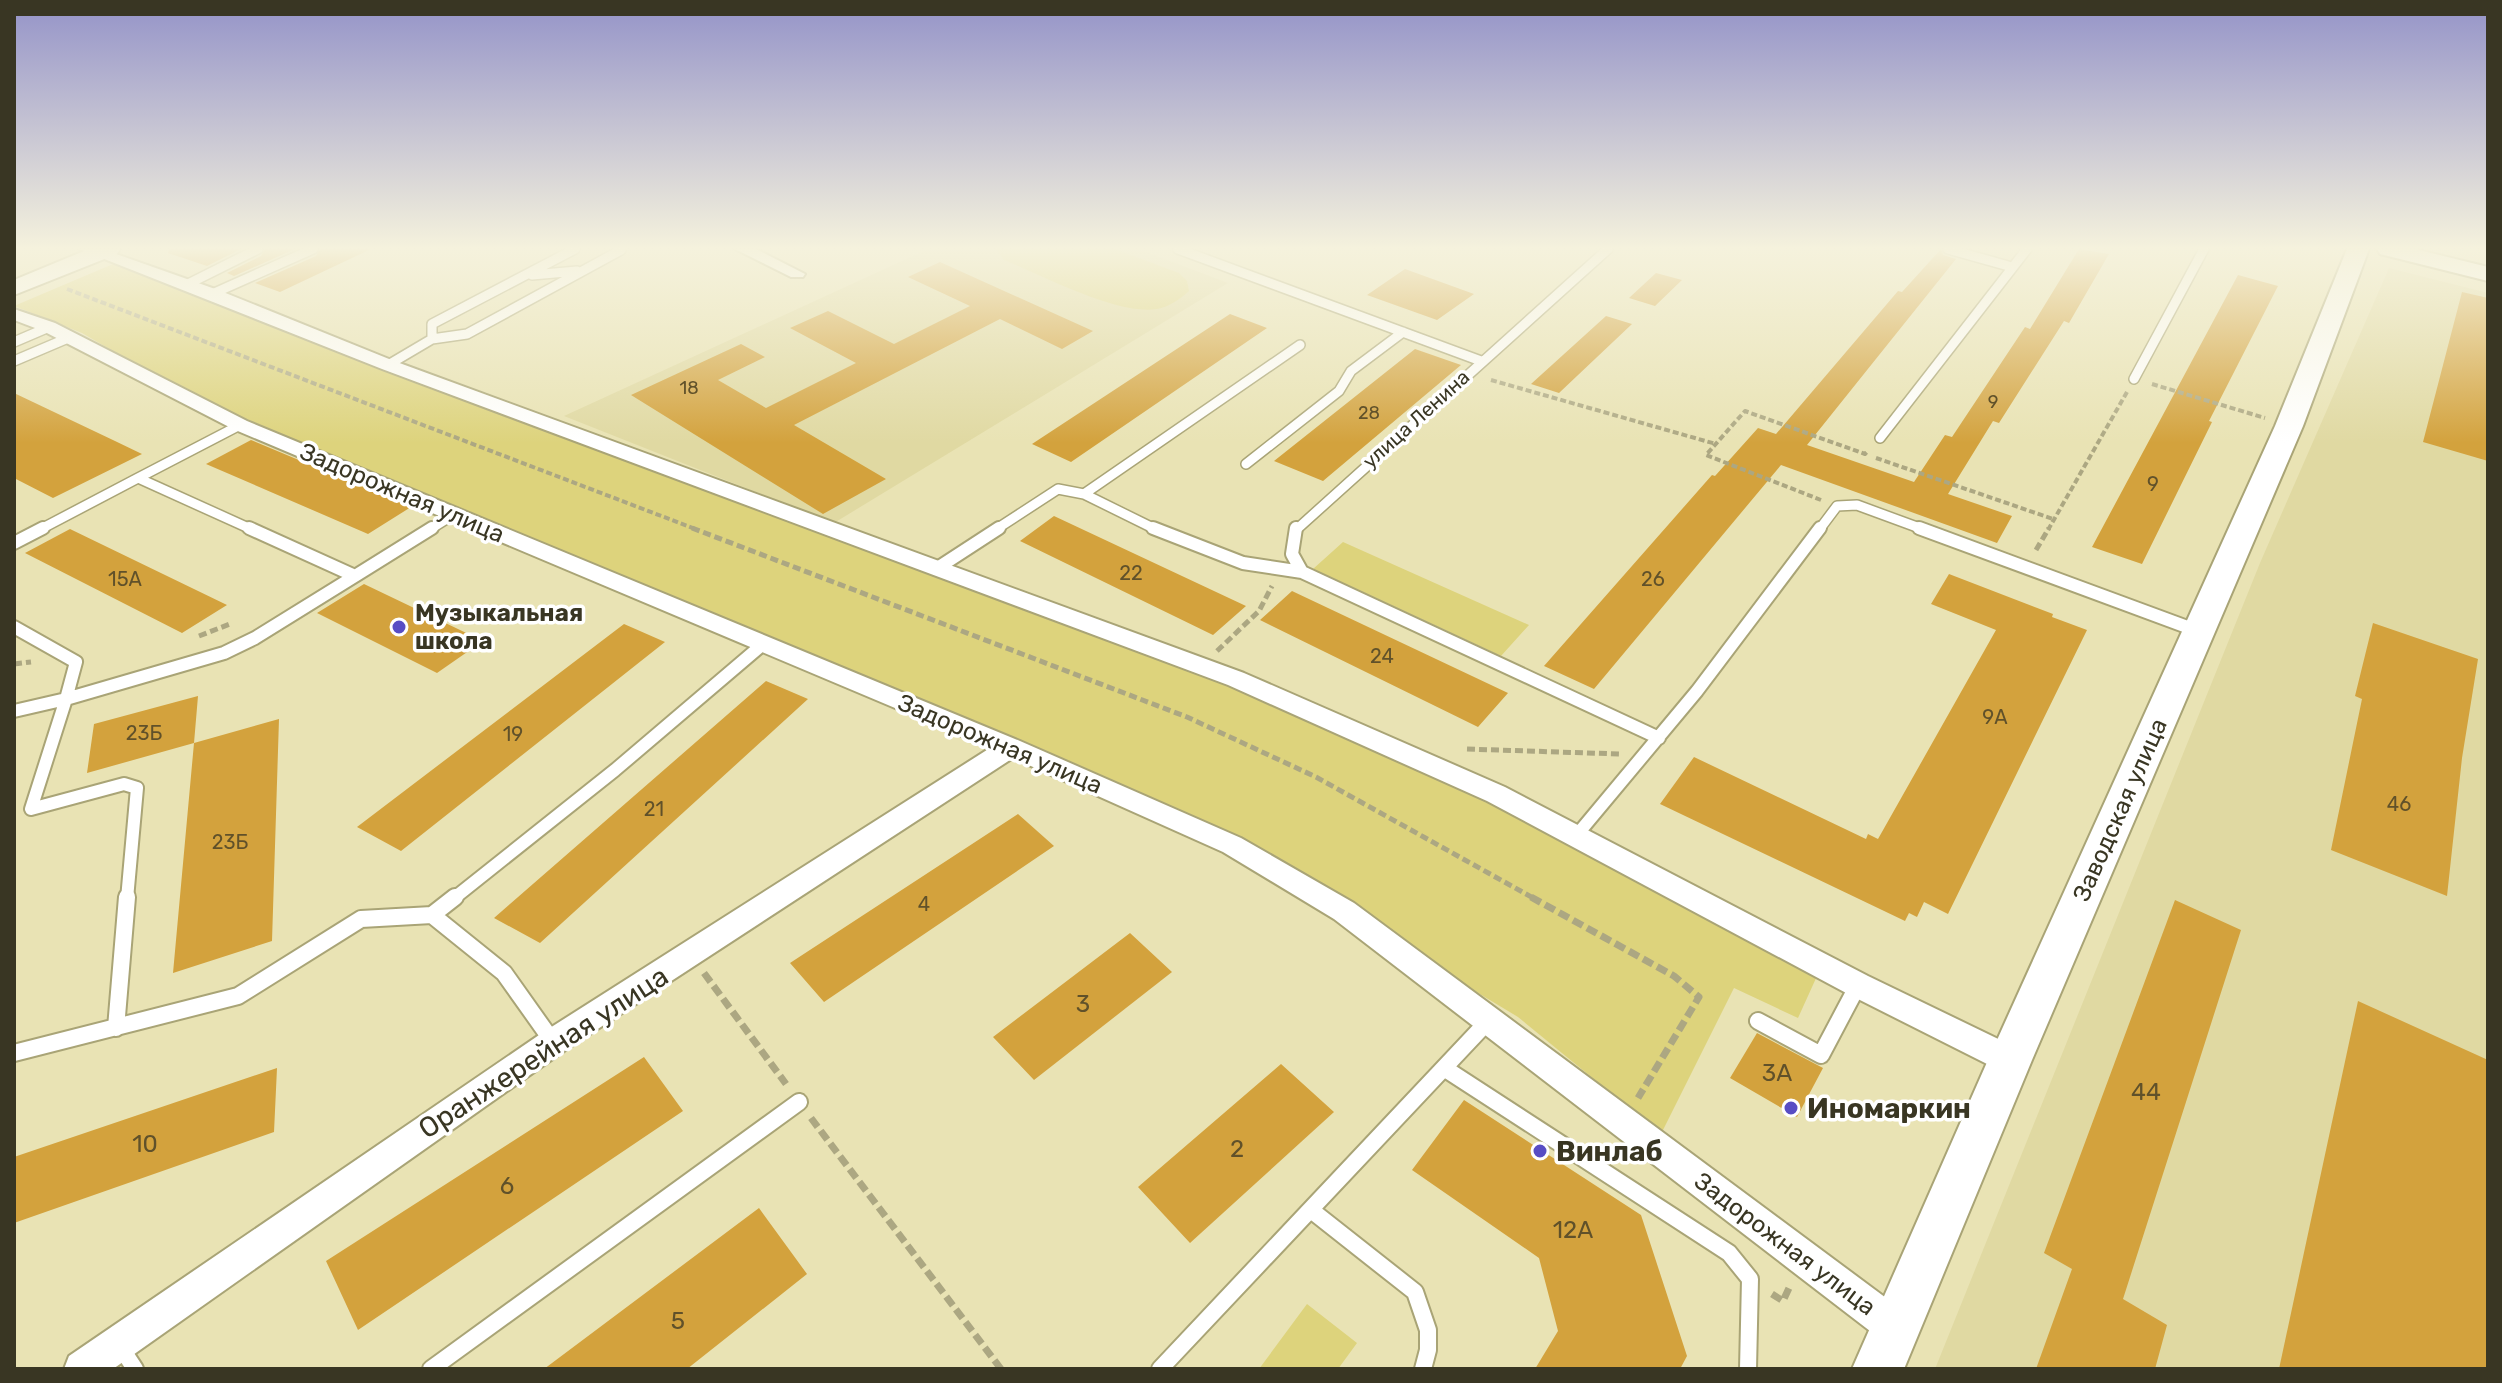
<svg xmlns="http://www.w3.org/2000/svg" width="2502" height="1383" font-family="Rubik,sans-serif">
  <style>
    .built { fill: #e0d9a2 }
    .green { fill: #ddd37c }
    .building { fill: #d3a23d }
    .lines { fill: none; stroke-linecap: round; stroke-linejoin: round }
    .lane-far2-casing { stroke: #a9a476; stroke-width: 12 }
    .lane-far1-casing { stroke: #a9a476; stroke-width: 16 }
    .lane-casing { stroke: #a9a476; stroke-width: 20 }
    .street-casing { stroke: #a9a476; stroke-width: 4 }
    .secondary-casing { stroke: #a9a476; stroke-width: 4 }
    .path-far2 { stroke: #aca782; stroke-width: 4; stroke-dasharray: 6 3; stroke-linecap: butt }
    .path-far1 { stroke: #aca782; stroke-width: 5; stroke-dasharray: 8 4; stroke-linecap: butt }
    .path { stroke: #aca782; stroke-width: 7; stroke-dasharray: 11 5; stroke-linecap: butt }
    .lane-far2 { stroke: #fff; stroke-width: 9 }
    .lane-far1 { stroke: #fff; stroke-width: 12 }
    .lane { stroke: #fff; stroke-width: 16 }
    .street { fill: #fff; fill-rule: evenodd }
    .secondary { fill: #fff; fill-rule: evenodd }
    .poi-dot { fill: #584dc4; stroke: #fff; stroke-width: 3 }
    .labels { text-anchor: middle; stroke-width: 7; stroke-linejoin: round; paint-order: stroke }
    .far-number-label { font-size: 18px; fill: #60512a }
    .far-street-label { font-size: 20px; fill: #393623; stroke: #fff }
    .number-label { font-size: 20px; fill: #60512a }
    .street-label { font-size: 24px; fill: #393623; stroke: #fff }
    .poi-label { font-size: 24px; font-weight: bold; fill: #393623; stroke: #fff; text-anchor: start }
    .near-number-label { font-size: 24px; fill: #60512a }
    .near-street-label { font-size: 28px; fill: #393623; stroke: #fff }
    .near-poi-label { font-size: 28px; font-weight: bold; fill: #393623; stroke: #fff; text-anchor: start }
  </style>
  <rect width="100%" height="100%" fill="#e9e3b4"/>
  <!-- built -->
  <path class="built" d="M928,249H1138L1228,283L834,523L564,416Z
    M2389,268L2488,293V1369H1935L2260,563Z"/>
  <!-- green -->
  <path class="green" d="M996,249H1115L1179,273L1187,281L1189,291C1180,299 1169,307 1157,309C1118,316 1041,275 1004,260Z
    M113,264L212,294L1198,668L1496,794L1822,965L1798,1018L1734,988L1661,1134L1518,1017L1232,845L240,425L82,333L14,306Z
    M1343,542L1529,625L1501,656L1313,569Z
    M1307,1304L1357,1343L1338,1369H1259Z"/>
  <!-- building -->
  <path class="building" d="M169,249H241L207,266L168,253Z
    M265,249H295L234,276L227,273L261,256Z
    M320,249H371L280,292L255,283L316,256Z
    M1941,249L1943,255L1956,259L1807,445L1914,482L1945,435L1952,437L2025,327L2030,329L2079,249L2109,254L2069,323L2064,321L1999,423L1993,421L1948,494L2012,516L1997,543L1781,465L1594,689L1544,666L1712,475L1715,476L1758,428L1776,434L1898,291L1902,292Z
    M940,262L1093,331L1062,349L1000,319L794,425L886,479L823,514L631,395L741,344L765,357L718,380L766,408L856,363L790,328L828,311L894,344L970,306L908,277Z
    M1405,269L1474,294L1437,320L1367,295Z
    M1656,273L1682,280L1655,306L1629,298Z
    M2238,275L2278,286L2209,421L2212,422L2142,564L2092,547Z
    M2462,292L2488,298V461L2423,442Z
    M1230,314L1267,328L1071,462L1032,444Z
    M1606,316L1632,324L1559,393L1531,384Z
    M1415,349L1461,365L1323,481L1274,461Z
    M14,393L115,441L142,454L53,498L14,478Z
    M251,440L411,507L368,534L206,464Z
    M1054,516L1246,606L1213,635L1020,541Z
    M70,529L227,605L182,633L25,553Z
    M1949,574L2053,614L2052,617L2087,630L1948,914L1924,902L1917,917L1909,913L1905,921L1660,804L1694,757L1866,839L1868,834L1878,839L1996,630L1931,604Z
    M364,584L483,641L437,673L317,613Z
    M1292,591L1508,693L1478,727L1260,620Z
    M2373,623L2478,659L2462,758L2447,896L2331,850L2362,699L2355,696Z
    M624,624L665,642L401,851L357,827Z
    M766,681L808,699L540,943L494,918Z
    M198,696L194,743L87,773L94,724Z
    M279,719L272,941L173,973L194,743Z
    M1018,814L1054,846L824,1002L790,963Z
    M2175,900L2241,930L2123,1299L2167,1325L2155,1369H2036L2072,1269L2044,1253Z
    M1130,933L1172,972L1034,1080L993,1037Z
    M2358,1001L2488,1060V1369H2279Z
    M1757,1033L1823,1068L1797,1117L1730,1078Z
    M644,1057L683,1111L358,1330L326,1261Z
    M1281,1064L1334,1112L1190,1243L1138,1187Z
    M277,1068L274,1132L14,1223V1157Z
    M1464,1100L1641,1215L1687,1356L1680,1369H1535L1558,1331L1539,1258L1412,1170Z
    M759,1208L807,1274L687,1369H544Z"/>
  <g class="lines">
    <!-- lane-far2 casing -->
    <g class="lane-far2-casing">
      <path id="lane-far2" d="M1178,249L1481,361
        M1948,249L2012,267
        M532,275L577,271
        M186,285L258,249
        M212,294L313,249
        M432,339L467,334L621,250
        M14,342L49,327
        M14,361L68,338
        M388,365L432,339V324L575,249
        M2134,379L2204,249
        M240,425L138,478L253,530
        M1880,438L2027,249
        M1246,464L1339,391L1351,371L1403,332
        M1084,494L1157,530
        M39,530L138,478
        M429,530L453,515
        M995,530L1058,489L1084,494L1300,345
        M1296,530L1608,249
        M1819,530L1837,506L1857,505L1925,530"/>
    </g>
    <!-- lane-far1 casing -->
    <g class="lane-far1-casing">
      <path id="lane-far1" d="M249,528L355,576L432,528
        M1153,528L1243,563L1302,572L1659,738
        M1296,528L1292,554L1302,572
        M1919,528L2198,631
        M14,543L43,528
        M936,569L999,528
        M14,627L76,662L66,699L14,711
        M1576,836L1697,691L1820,528
        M127,899L137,788L124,784L31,809L66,699L224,653L255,638L355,576
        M453,899L615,770L763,644"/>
    </g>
    <!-- lane casing -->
    <g class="lane-casing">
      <path id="lane" d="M455,897L432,915L504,973L553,1042
        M1758,1021L1821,1055L1858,985
        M116,1028L127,897
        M14,1053L238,996L361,919L432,915
        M1444,1068L1729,1253L1750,1279L1748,1369
        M1311,1210L1415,1292L1428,1330V1350L1423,1369
        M120,1346L135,1369
        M431,1369L799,1102
        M1160,1369L1490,1019"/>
    </g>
    <!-- street casing -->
    <g class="street-casing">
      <path id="street" d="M79,249H102L218,290L394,361L1244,673L1505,787L1868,976L2021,1050L2025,1060L2021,1070L2010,1074L1999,1070L1848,994L1487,801L1228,685L382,369Z
        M735,249H756L805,274L803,277H791Z
        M14,309L55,323L247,421L1020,741L1241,838L1354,903L1909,1315L1914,1328L1909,1341L1896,1346L1883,1341L1334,919L1223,852L1013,758L564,1051L113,1369H64L69,1356L542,1033L990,748L233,429L43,331L14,320Z"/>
    </g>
    <!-- secondary casing -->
    <g class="secondary-casing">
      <path id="secondary" d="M89,249H120L117,254L14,295V280Z
        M2347,249H2369L2303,426L2032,1060L1904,1369H1852L1988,1060L2275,426Z
        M2377,249H2415L2488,267V281L2380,254Z"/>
    </g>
    <!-- path-far2 -->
    <path class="path-far2" d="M67,289L698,530
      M1491,380L1716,444
      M2152,384L2265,418
      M1876,458L2053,519
      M1821,500L1706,455L1745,411L1865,454L1868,451
      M2048,530L2127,392"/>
    <!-- path-far1 -->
    <path class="path-far1" d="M692,528L1187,717L1316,777L1535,899
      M2036,550L2049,528
      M199,636L230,624
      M1217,651L1259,611L1272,586
      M14,664L31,662
      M1467,749L1619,754"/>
    <!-- path -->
    <path class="path" d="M1531,897L1674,976L1699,997L1638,1098
      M704,973L786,1084
      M811,1118L1001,1369
      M1772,1294L1783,1301L1790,1286"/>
    <!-- lane-far2 -->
    <use href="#lane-far2" class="lane-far2"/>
    <!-- lane-far1 -->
    <use href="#lane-far1" class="lane-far1"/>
    <!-- lane -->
    <use href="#lane" class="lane"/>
    <!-- street -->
    <use href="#street" class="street"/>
    <!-- secondary -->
    <use href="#secondary" class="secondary"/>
  </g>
  <!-- sky -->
  <linearGradient id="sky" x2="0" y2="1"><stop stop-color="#9493c8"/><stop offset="0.56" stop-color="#f5f2dd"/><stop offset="1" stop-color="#f5f2dd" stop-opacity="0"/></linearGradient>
  <rect width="2502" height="443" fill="url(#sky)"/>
  <!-- markers -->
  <g class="poi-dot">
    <circle cx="399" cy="627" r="8"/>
    <circle cx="1791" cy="1108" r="8"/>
    <circle cx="1540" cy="1151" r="8"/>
  </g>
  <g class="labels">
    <!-- far-number labels -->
    <g class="far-number-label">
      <text x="689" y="394">18</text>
      <text x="1993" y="408">9</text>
      <text x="1369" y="419">28</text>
    </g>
    <!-- far-street labels -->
    <g class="far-street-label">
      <text transform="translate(1416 419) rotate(-42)" y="7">улица Ленина</text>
    </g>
    <!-- number labels -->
    <g class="number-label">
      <text x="2153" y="491">9</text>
      <text x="1131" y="580">22</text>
      <text x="125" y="586">15А</text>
      <text x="1653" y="586">26</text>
      <text x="1382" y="663">24</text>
      <text x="1995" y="724">9А</text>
      <text x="144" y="740">23Б</text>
      <text x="513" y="741">19</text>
      <text x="2399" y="811">46</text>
      <text x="654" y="816">21</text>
      <text x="230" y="849">23Б</text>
      <text x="924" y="911">4</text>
    </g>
    <!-- street labels -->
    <g class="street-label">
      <text transform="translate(402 493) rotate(23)" y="8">Задорожная улица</text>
      <text transform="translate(1000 744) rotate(23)" y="8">Задорожная улица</text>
      <text transform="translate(2120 810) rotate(-66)" y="8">Заводская улица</text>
      <text transform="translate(1785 1244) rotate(37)" y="8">Задорожная улица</text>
    </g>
    <!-- poi labels -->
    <g class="poi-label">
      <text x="415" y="621">Музыкальная<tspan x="415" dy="28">школа</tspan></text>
    </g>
    <!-- near-number labels -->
    <g class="near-number-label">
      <text x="1083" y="1012">3</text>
      <text x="1777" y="1081">3А</text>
      <text x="2146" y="1100">44</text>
      <text x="145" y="1152">10</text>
      <text x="1237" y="1157">2</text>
      <text x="507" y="1194">6</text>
      <text x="1573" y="1238">12А</text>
      <text x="678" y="1329">5</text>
    </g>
    <!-- near-street labels -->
    <g class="near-street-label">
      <text transform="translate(543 1052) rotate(-33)" y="10">Оранжерейная улица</text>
    </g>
    <!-- near-poi labels -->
    <g class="near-poi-label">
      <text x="1807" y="1118">Иномаркин</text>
      <text x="1556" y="1161">Винлаб</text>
    </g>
  </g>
  <!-- border -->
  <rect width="2502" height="1383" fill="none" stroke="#393623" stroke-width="32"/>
</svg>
